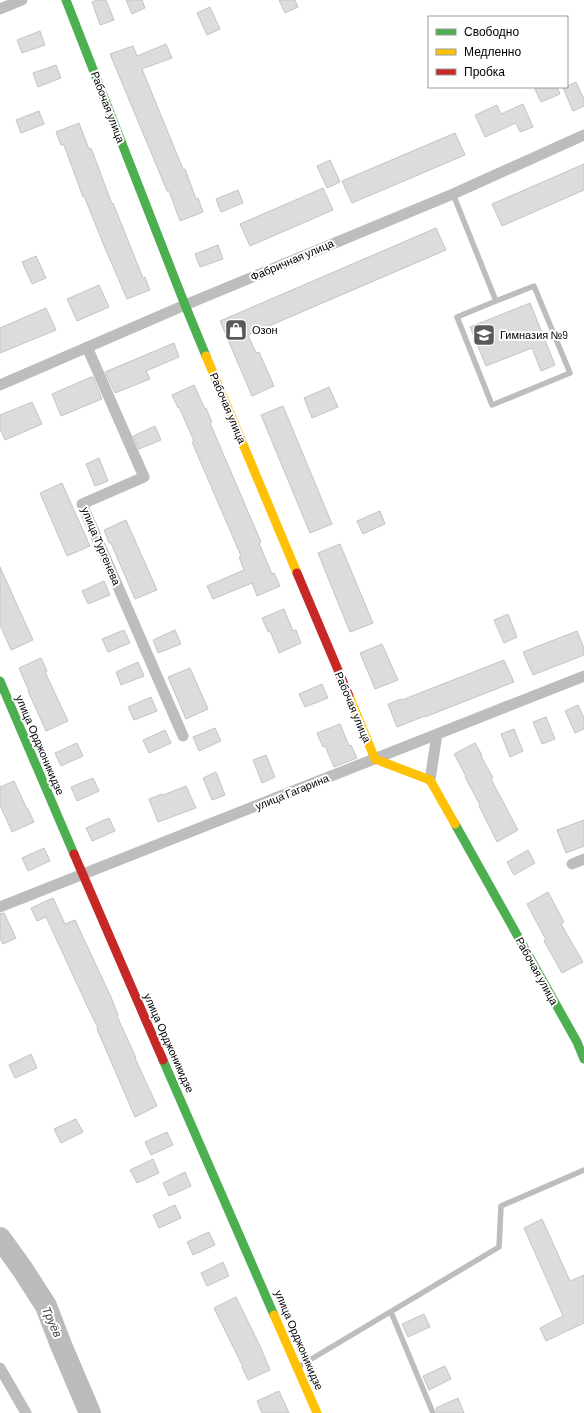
<svg xmlns="http://www.w3.org/2000/svg" width="584" height="1413" font-family="Barlow,sans-serif">
  <style>
    .lines { fill: none; stroke-linecap: round; stroke-linejoin: round }
    .river { stroke: #bbb; stroke-width: 22 }
    .building { fill: #dcdcdc; stroke: #c4c4c4 }
    .lane { stroke: #bdbdbd; stroke-width: 5.5 }
    .street { stroke: #bdbdbd; stroke-width: 11 }
    .fast { stroke: #4caf50; stroke-width: 9 }
    .slow { stroke: #ffc107; stroke-width: 9 }
    .jam { stroke: #c62828; stroke-width: 9 }
    .labels { text-anchor: middle; stroke-width: 4; stroke-linejoin: round; paint-order: stroke }
    .street-label { font-size: 11px; fill: #000; stroke: #fff }
    .poi-label { font-size: 11px; fill: #000; stroke: #fff; text-anchor: start }
    .water-label { font-size: 12px; font-style: italic; fill: #3f3f3f; stroke: #fff }
  </style>
  <rect width="100%" height="100%" fill="#fff"/>
  <g class="lines">
    <!-- river -->
    <path class="river" d="M0,1238L23,1270L46,1306L61,1345L90,1413"/>
  </g>
  <!-- building -->
  <path class="building" d="M97,0H106L114,20L100,25L92,2Z
    M126,0H142L145,8L132,14Z
    M279,0H295L298,7L285,13Z
    M210,7L220,29L207,35L197,13Z
    M40,31L45,45L22,53L17,40Z
    M166,44L172,58L142,69L183,169H185L196,199L198,198L203,212L180,221L169,191H167L158,169L110,54L133,46L137,56Z
    M56,65L61,78L38,87L33,73Z
    M576,82L584,99V106L573,111L563,88Z
    M534,87H557L560,94L541,102Z
    M523,104L533,127L520,132L516,123L485,137L475,115L497,105L501,114Z
    M39,111L44,124L21,133L16,120Z
    M79,123L89,149L91,148L112,204L113,203L143,278L145,277L150,290L127,299L105,248L84,196L83,197L64,145H61L56,132Z
    M455,133L465,155L352,203L342,181Z
    M330,160L340,182L327,188L317,166Z
    M584,164V190L502,226L492,204Z
    M323,188L333,210L250,246L240,224Z
    M238,190L243,203L221,212L216,199Z
    M436,228L446,250L248,335L256,353L259,352L274,386L252,396L220,321Z
    M218,245L223,259L200,267L195,254Z
    M36,256L46,278L32,284L22,262Z
    M99,285L109,307L77,321L67,299Z
    M530,303L555,365L541,371L532,348L486,366L470,327Z
    M46,308L56,330L0,353V328Z
    M174,343L179,357L146,371L150,379L115,393L105,372Z
    M91,377H93L102,399L61,416L52,394Z
    M194,385L205,409L206,408L212,422L210,423L261,542L259,543L272,574L274,573L280,586L257,596L252,583L213,599L207,586L244,570L239,557L241,556L192,442L194,441L179,407L178,408L172,395Z
    M329,387L338,407L312,418L304,398Z
    M32,402L42,424L5,440L0,429V415Z
    M283,406L332,524L310,533L261,415Z
    M155,426L161,440L139,449L133,436Z
    M99,458L108,481L95,486L86,464Z
    M62,483L90,546L67,556L40,493Z
    M380,511L385,524L363,534L357,521Z
    M126,520L157,590L135,599L111,543H109L104,530Z
    M340,544L373,623L350,632L318,553Z
    M0,567L33,640L11,650L0,625Z
    M104,581L110,595L88,604L82,591Z
    M284,609L293,631L296,630L301,643L279,653L270,631L268,632L262,618Z
    M508,614L517,637L504,643L494,620Z
    M124,630L130,643L108,652L102,639Z
    M175,630L181,644L158,653L153,640Z
    M577,631L584,648V655L533,675L523,652Z
    M382,644L398,680L375,689L360,653Z
    M41,658L47,671L45,672L68,721L46,731L28,691H29L19,668Z
    M504,660L514,682L425,717V716L397,727L388,704L401,699L402,700Z
    M138,662L144,676L121,685L116,672Z
    M190,668L208,709L186,719L168,677Z
    M322,684L328,698L305,707L299,694Z
    M151,697L157,711L134,720L128,707Z
    M578,705L584,718V729L575,733L565,711Z
    M546,717L555,739L542,744L533,722Z
    M340,724L349,746L351,745L357,758L334,767L325,746L323,747L317,733Z
    M215,728L221,741L199,751L193,737Z
    M514,729L523,751L510,757L501,734Z
    M165,730L171,743L149,753L143,740Z
    M77,743L83,756L61,766L55,753Z
    M475,743L482,755L481,756L493,778L491,779L518,830L497,842L479,806L480,805L465,777L466,776L454,754Z
    M266,755L275,777L262,783L253,760Z
    M216,772L225,795L212,800L203,778Z
    M93,778L99,791L77,801L71,787Z
    M14,781L27,809H28L34,822L12,832L0,805V787Z
    M186,786L196,808L158,822L149,799L162,794L163,795Z
    M109,818L115,831L92,841L86,828Z
    M584,820V846L566,853L557,830Z
    M44,848L50,861L28,871L22,858Z
    M528,850L535,863L514,875L507,862Z
    M548,892L564,922L561,924L583,962L562,973L544,941L546,940L527,904Z
    M53,898L65,924L75,920L111,997L118,1015L117,1016L136,1058H135L157,1106L135,1117L97,1029L98,1028L90,1012L46,917L37,921L31,908Z
    M4,913L16,938L3,944L0,938V914Z
    M31,1054L37,1068L15,1078L9,1065Z
    M76,1119L83,1132L61,1143L54,1129Z
    M167,1132L173,1145L151,1155L145,1142Z
    M153,1159L159,1173L137,1183L130,1170Z
    M185,1172L191,1186L169,1196L163,1183Z
    M175,1205L181,1218L159,1228L153,1215Z
    M542,1219L570,1281L584,1275V1323L546,1341L540,1328L563,1316L524,1228Z
    M209,1232L215,1245L193,1255L187,1242Z
    M223,1262L229,1276L207,1286L201,1273Z
    M236,1297L260,1346L270,1370L248,1380L242,1367H243L214,1308Z
    M424,1314L430,1327L408,1337L402,1324Z
    M445,1366L451,1379L429,1390L423,1376Z
    M279,1391L289,1413H262L257,1401Z
    M458,1398L464,1413H437L436,1408Z"/>
  <g class="lines">
    <!-- lane -->
    <path class="lane" d="M453,194L496,301L534,286L570,373L492,405L457,317L496,301
      M391,1312L433,1413
      M298,1367L499,1247L501,1206L584,1170"/>
    <!-- street -->
    <path class="street" d="M0,9L22,0
      M87,347L144,477L82,504L183,736
      M0,385L185,305L453,194L584,135
      M430,780L437,734
      M572,864L584,859
      M0,907L584,676
      M0,1368L26,1413"/>
    <!-- fast -->
    <path class="fast" d="M66,0L185,305L206,356
      M0,681L74,854
      M455,824L577,1042L584,1059
      M163,1060L274,1315"/>
    <!-- slow -->
    <path class="slow" d="M206,356L297,573
      M349,696L375,759L430,780L455,824
      M274,1315L317,1413"/>
    <!-- jam -->
    <path class="jam" d="M297,573L349,696
      M74,854L163,1060"/>
  </g>
  <!-- icons -->
  <defs>
    <g id="shop-square" transform="scale(1.15)"><rect x="-9" y="-9" width="18" height="18" rx="4" fill="#595959" stroke="#fff"/><path d="M-5-2.5h2.3a2.7 3.5 0 0 1 5.4 0H5L5.5 6h-11ZM-1.5-2.5h3a1.5 2.3 0 0 0-3 0Z" fill="#fff"/></g>
    <g id="school-square" transform="scale(1.15)"><rect x="-9" y="-9" width="18" height="18" rx="4" fill="#595959" stroke="#fff"/><path d="M0-5L7-2L0 1L-7-2ZM-4 1L0 2.5L4 1V4Q0 6-4 4Z" fill="#fff"/></g>
  </defs>
  <g fill-rule="evenodd">
    <use href="#shop-square" x="236" y="330"/>
    <use href="#school-square" x="484" y="335"/>
  </g>
  <g class="labels">
    <!-- street labels -->
    <g class="street-label">
      <text transform="translate(108 107) rotate(69)" y="4">Рабочая улица</text>
      <text transform="translate(292 260) rotate(-23)" y="4">Фабричная улица</text>
      <text transform="translate(228 408) rotate(67)" y="4">Рабочая улица</text>
      <text transform="translate(101 546) rotate(67)" y="4">улица Тургенева</text>
      <text transform="translate(353 707) rotate(67)" y="4">Рабочая улица</text>
      <text transform="translate(40 745) rotate(67)" y="4">улица Орджоникидзе</text>
      <text transform="translate(292 792) rotate(-22)" y="4">улица Гагарина</text>
      <text transform="translate(537 971) rotate(61)" y="4">Рабочая улица</text>
      <text transform="translate(169 1043) rotate(66)" y="4">улица Орджоникидзе</text>
      <text transform="translate(299 1340) rotate(67)" y="4">улица Орджоникидзе</text>
    </g>
    <!-- poi labels -->
    <g class="poi-label">
      <text x="252" y="334">Озон</text>
      <text x="500" y="339">Гимназия №9</text>
    </g>
    <!-- water labels -->
    <g class="water-label">
      <text transform="translate(52 1322) rotate(66)" y="4">Труёв</text>
    </g>
  </g>
  <!-- legend -->
  <rect x="428" y="16" width="140" height="72" fill="#ffffff" stroke="#999999"/>
  <rect x="436" y="29" width="20" height="6" fill="#4caf50" stroke="#999999"/>
  <text x="464" y="36" font-size="12" fill="#000000">Свободно</text>
  <rect x="436" y="49" width="20" height="6" fill="#ffc107" stroke="#999999"/>
  <text x="464" y="56" font-size="12" fill="#000000">Медленно</text>
  <rect x="436" y="69" width="20" height="6" fill="#c62828" stroke="#999999"/>
  <text x="464" y="76" font-size="12" fill="#000000">Пробка</text>
</svg>
